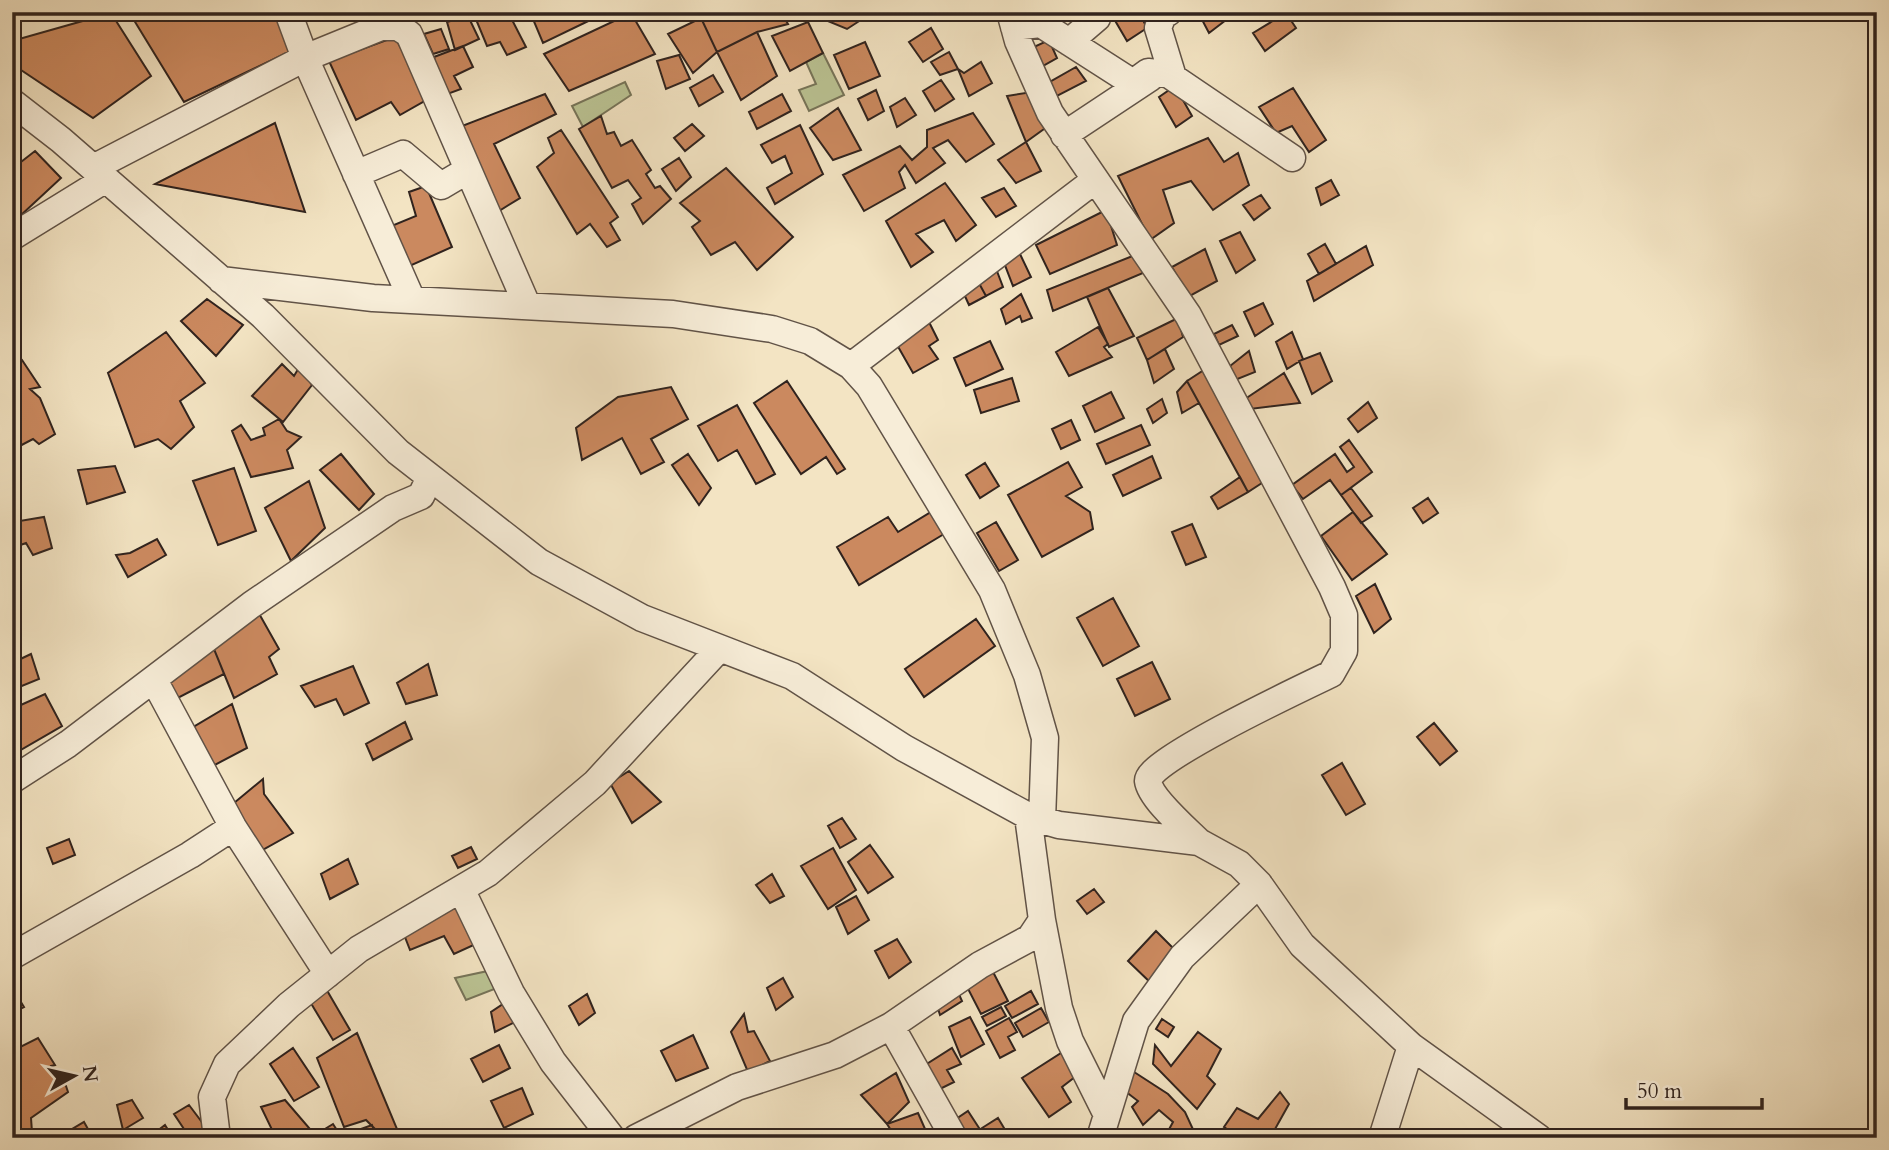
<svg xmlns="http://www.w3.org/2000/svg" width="1889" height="1150" font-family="Cardo,serif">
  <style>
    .green { fill: #bbc494; stroke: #767459; stroke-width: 2 }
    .building { fill: #cb895f; stroke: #30231e; stroke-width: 2 }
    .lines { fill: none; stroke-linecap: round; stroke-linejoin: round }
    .minor-casing { stroke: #615347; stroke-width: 29 }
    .minor { stroke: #f7edd8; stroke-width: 26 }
  </style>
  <rect width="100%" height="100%" fill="#f3e4c3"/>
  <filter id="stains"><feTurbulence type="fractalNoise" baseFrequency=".00286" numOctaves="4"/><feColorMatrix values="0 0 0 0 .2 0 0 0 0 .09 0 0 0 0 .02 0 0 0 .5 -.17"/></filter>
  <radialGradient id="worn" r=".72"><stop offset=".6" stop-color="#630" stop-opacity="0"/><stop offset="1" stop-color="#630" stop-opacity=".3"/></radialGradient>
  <!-- green -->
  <path class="green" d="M823,53L844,95L809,111L799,90L816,84L806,62Z
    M625,82L631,95L583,127L572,106Z
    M488,971L497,988L466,1000L455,978Z"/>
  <!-- building -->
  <path class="building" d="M129,12H274L291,51L184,102Z
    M485,12H508L526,47L507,55L500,42L487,46L475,17Z
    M530,12H607L543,43Z
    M710,12H740L743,16L753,12H781L788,24L757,32L717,52L701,18Z
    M816,12H861L864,18L847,29L818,17Z
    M1110,12H1139L1147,28L1127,41Z
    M1198,12H1222L1226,20L1209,33Z
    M111,13L151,76L93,118L12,64V41Z
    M631,13L655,54L569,91L544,54Z
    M1286,13L1296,28L1265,51L1253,33Z
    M468,16L479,39L455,50L447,22Z
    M701,18L717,52L693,73L668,34Z
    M808,22L823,53L790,71L772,36Z
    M931,28L943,49L923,62L909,42Z
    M441,29L449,49L433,54L424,34Z
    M757,32L777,76L741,100L717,52Z
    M395,37L428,99L400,115L391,102L356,120L329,61Z
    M1049,40L1057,58L1032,72L1023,52Z
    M865,42L880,76L849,89L834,55Z
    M463,46L473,67L454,76L461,89L442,96L434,57Z
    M949,52L958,69L940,75L931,62Z
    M679,55L690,79L666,89L657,61Z
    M981,62L992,83L969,96L958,69L964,73Z
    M1076,67L1086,81L1055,97L1048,83Z
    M713,75L723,92L699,106L690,88Z
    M941,80L954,99L935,111L923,91Z
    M1175,86L1192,116L1176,127L1159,97Z
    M1293,88L1326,140L1309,152L1292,126L1276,133L1259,107Z
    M876,90L884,111L868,120L858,99Z
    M1032,92L1055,121L1026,142L1007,96Z
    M545,94L556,114L494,144L520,198L499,211L462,126Z
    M782,94L791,111L757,129L749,112Z
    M905,98L916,115L897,127L890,107Z
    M838,108L861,150L833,160L810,128Z
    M973,113L994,144L966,162L948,140L933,148L945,163L916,183L905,165L899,172L905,188L864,211L843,175L900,146L912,160L927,147V130Z
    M601,116L607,134L614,132L621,146L632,140L651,170L646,174L655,188L660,186L671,199L643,224L632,204L641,198L628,180L612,188L579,129Z
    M275,123L305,212L155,184Z
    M692,124L704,136L685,151L674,138Z
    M800,125L823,174L775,204L767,188L792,173L785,156L772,163L761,145Z
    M561,130L618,217L610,223L620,240L607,247L590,224L577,234L537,167L554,153L548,138Z
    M1208,138L1224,162L1238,153L1249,185L1213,210L1191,181L1163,190L1174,223L1150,240L1118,176Z
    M1026,142L1041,171L1016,183L998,160Z
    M35,151L61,178L19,217L12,207V169Z
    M679,158L691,177L676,191L662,169Z
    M726,168L793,237L757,270L735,242L711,255L692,227L700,221L680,203Z
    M1331,180L1339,195L1321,205L1316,188Z
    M945,183L976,225L956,241L944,220L916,234L933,252L911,267L886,221Z
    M426,186L452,247L405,268L389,227L416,216L409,192Z
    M1004,188L1016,206L996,217L982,198Z
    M1261,195L1270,208L1254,220L1243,205Z
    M1106,210L1117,245L1050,274L1036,245Z
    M1240,232L1255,260L1236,273L1220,241Z
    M1325,244L1336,264L1319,274L1308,254Z
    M1366,246L1373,265L1314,301L1307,281Z
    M1205,249L1217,281L1188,297L1172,267Z
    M1020,254L1031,277L1013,286L1003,260Z
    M1135,255L1143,273L1053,311L1047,290Z
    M995,266L1003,287L986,296L975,276Z
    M975,276L986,296L969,305L959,283Z
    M1108,288L1134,336L1109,347L1087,297Z
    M1021,294L1032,318L1022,322L1020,316L1006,324L1001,309Z
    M207,299L243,325L216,356L181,321Z
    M1263,303L1273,324L1255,336L1244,312Z
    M1178,318L1183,337L1147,360L1137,338Z
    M929,322L938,340L929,346L938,359L913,373L896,343Z
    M1232,325L1238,336L1219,345L1214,334Z
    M1098,327L1108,344L1104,347L1112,357L1069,376L1056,352Z
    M166,332L205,383L180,401L194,427L171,449L158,439L135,447L108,373Z
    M1292,332L1303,359L1287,369L1276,342Z
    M990,341L1003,369L966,386L954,358Z
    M1165,349L1174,369L1154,383L1147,360Z
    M1249,351L1255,372L1235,380L1230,366Z
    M1320,353L1332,381L1312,394L1299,361Z
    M22,360L40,387L30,389L40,398L55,434L39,444L33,439L14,449L12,365Z
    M282,364L294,376L300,366L312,385L283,422L252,396Z
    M1207,368L1265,481L1248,492L1187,381Z
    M1284,373L1300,403L1250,409L1245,399Z
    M1012,378L1019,401L981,413L974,390Z
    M787,381L845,469L837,474L826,457L801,474L754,403Z
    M1187,381L1199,403L1182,413L1177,392Z
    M671,387L688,419L651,439L664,462L641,474L622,438L582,460L576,428L618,397Z
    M1111,392L1124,418L1095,432L1083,406Z
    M1162,399L1167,413L1153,423L1147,409Z
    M1368,402L1377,418L1358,432L1348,419Z
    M737,405L775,474L756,484L737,450L718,461L698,426Z
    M279,419L287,431L301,437L287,450L293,468L251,477L232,431L241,425L251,440L265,435L263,428Z
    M1071,420L1080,440L1061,449L1052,429Z
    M1141,425L1150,445L1106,464L1097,444Z
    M1349,440L1372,472L1341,495L1330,480L1303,499L1292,485L1335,454L1347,472L1354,467L1340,447Z
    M341,454L374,494L359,510L320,470Z
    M688,454L711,488L699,505L672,465Z
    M1152,456L1161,478L1123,496L1113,475Z
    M1068,462L1082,487L1066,496L1090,512L1093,529L1042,557L1008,495Z
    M985,463L999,486L980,498L966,475Z
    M115,466L125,492L87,504L78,470Z
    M234,468L256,531L218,545L193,481Z
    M1240,477L1248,492L1218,509L1211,497Z
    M309,481L325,528L291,561L265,508Z
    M1351,488L1372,516L1361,523L1341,495Z
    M1428,498L1438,513L1423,523L1413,508Z
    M12,510L20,521L44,517L52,548L33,555L26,543L12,548Z
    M931,512L944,534L859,585L837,547L888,517L898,532Z
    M1353,512L1387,554L1352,580L1321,536Z
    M996,522L1018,560L999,571L977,533Z
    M1192,524L1206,557L1186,565L1172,532Z
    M157,539L166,555L128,577L116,555L130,553Z
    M1375,584L1391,619L1374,633L1356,596Z
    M1113,598L1139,646L1103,666L1077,618Z
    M257,610L279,649L269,657L277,674L234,698L209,637Z
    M976,619L995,646L924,697L905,669Z
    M212,644L224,674L170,702L166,677Z
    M31,654L39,679L12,690V663Z
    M1152,662L1170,699L1135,716L1117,679Z
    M428,664L437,695L406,704L397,683Z
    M353,666L369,703L344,715L336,699L315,707L301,686Z
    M45,694L62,726L12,755V709Z
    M232,704L247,748L207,769L190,729Z
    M405,722L412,739L373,760L366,744Z
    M1434,723L1457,751L1440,765L1417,737Z
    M1342,763L1365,804L1346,815L1322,775Z
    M629,771L661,802L632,823L610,783Z
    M263,779L264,794L293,833L257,853L234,803Z
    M842,818L856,839L840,848L828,826Z
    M69,839L75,855L53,864L47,848Z
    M870,845L893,877L868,893L848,862Z
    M471,847L477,859L458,868L452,856Z
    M833,848L856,890L828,909L801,866Z
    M348,859L358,884L330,899L321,874Z
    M772,874L784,896L770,903L756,885Z
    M1094,889L1104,902L1087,914L1077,901Z
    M856,896L869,920L848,934L836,907Z
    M459,904L478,943L454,954L444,936L410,950L403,932Z
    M1156,931L1182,957L1154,986L1128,961Z
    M897,939L911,962L889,978L875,951Z
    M991,968L1008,1001L981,1014L964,981Z
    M783,978L793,997L776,1010L767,988Z
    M954,983L962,1001L940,1015L934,996Z
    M325,987L350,1030L333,1040L309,1000Z
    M13,989L24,1007L12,1013V990Z
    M1031,991L1038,1004L1012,1018L1005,1006Z
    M587,994L595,1013L579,1025L569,1006Z
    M506,1002L517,1021L495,1032L491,1012Z
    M1001,1007L1006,1016L987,1026L982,1017Z
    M1041,1008L1049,1022L1023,1037L1015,1023Z
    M744,1014L748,1032L754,1031L770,1061L748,1072L731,1032Z
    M970,1017L984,1044L961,1057L949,1027Z
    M1009,1018L1017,1032L1008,1037L1015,1050L1000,1058L986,1031Z
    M1162,1019L1174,1027L1168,1037L1156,1029Z
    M1198,1032L1221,1049L1207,1076L1215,1084L1197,1109L1153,1064L1155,1045L1171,1066Z
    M357,1033L397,1129L383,1137L366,1120L344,1127L317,1058Z
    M693,1035L708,1068L676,1081L661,1051Z
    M38,1038L55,1065L51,1066L55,1083L64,1080L68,1092L31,1118L32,1132L23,1138H12V1051Z
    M499,1045L510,1068L483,1082L471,1059Z
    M1072,1046L1084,1070L1062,1087L1071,1102L1049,1117L1022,1078Z
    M293,1048L319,1087L294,1101L270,1064Z
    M952,1048L961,1064L947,1070L954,1082L938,1090L922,1067Z
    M1131,1070L1168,1094L1185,1112L1197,1138H1168L1166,1135L1173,1122L1159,1110L1143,1125L1132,1107L1138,1101L1121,1088Z
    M896,1073L909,1102L887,1124L861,1095Z
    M522,1088L533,1114L504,1128L491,1101Z
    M1280,1092L1289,1104L1270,1138H1240L1224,1127L1237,1108L1258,1119Z
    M132,1100L143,1118L123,1130L117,1105Z
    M285,1100L315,1135L333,1124L342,1138H276L261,1107Z
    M189,1105L210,1133L205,1138H190L174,1114Z
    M968,1111L981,1131L963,1138L953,1121Z
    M918,1113L929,1138H896L887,1124Z
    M998,1118L1010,1138H987L982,1128Z
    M84,1122L93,1138H57Z
    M165,1125L173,1138H148Z
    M372,1125L377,1138H358L355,1131Z"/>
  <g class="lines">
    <!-- minor casing -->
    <g class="minor-casing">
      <path id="minor" d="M288,12L305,58L412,300
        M1010,12L1018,41L1050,113L1188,315L1332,587L1344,615V651L1331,674C1306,686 1146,761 1148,781C1150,798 1186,829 1199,842
        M1169,12L1163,15L1158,28L1173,77
        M1014,27L1041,24L1133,83L1148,72L1168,74L1292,158
        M1069,42L1097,18V12
        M12,102L61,140L263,316L398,452L539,562L642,618L792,676L904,748L1028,816L1059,825L1199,842L1239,864L1259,884L1302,945L1411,1046L1539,1138
        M1064,135L1150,78
        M93,168L305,58L381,27H398L409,34L527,305
        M356,174L403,154L441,186L468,170
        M12,237L106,179
        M221,280L373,298L673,314L772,329L810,341L851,366L869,386L992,590L1027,675L1045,738L1042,820
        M851,366L1095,180
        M154,680L233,827L328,974
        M12,780L68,744L251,605L393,508L421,496L430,477
        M461,889L511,993L553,1062L612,1138
        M1042,920L1059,1008L1070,1041L1107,1115
        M12,956L190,855L233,827
        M891,1026L954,1138
        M217,1138L212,1097L227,1064L289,1005L359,949L488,873L595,783L719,649
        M636,1138L737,1087L835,1055L891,1026L980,965L1030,938L1042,920L1028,816
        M1100,1138L1136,1021L1182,957L1259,884
        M1382,1138L1411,1046"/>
    </g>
    <!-- minor -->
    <use href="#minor" class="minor"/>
  </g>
  <!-- margin -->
  <rect width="1889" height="1150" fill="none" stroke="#f3e4c3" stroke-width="42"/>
  <rect x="14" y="14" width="1861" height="1122" fill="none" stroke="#30231e" stroke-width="3.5"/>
  <rect x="21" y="21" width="1847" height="1108" fill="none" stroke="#30231e" stroke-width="2"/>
  <!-- north arrow -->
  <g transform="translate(74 1076) rotate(82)" stroke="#f7edd8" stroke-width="5" paint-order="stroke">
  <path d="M0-5L12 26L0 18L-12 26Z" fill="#30231e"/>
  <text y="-10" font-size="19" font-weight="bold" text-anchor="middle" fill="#30231e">N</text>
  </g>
  <!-- scale -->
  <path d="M1626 1098v10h136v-10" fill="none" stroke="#30231e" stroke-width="3.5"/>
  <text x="1637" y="1098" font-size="21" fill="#30231e" stroke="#f7edd8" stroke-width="5" paint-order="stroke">50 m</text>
  <rect width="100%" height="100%" filter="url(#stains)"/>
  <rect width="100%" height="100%" fill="url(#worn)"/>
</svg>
